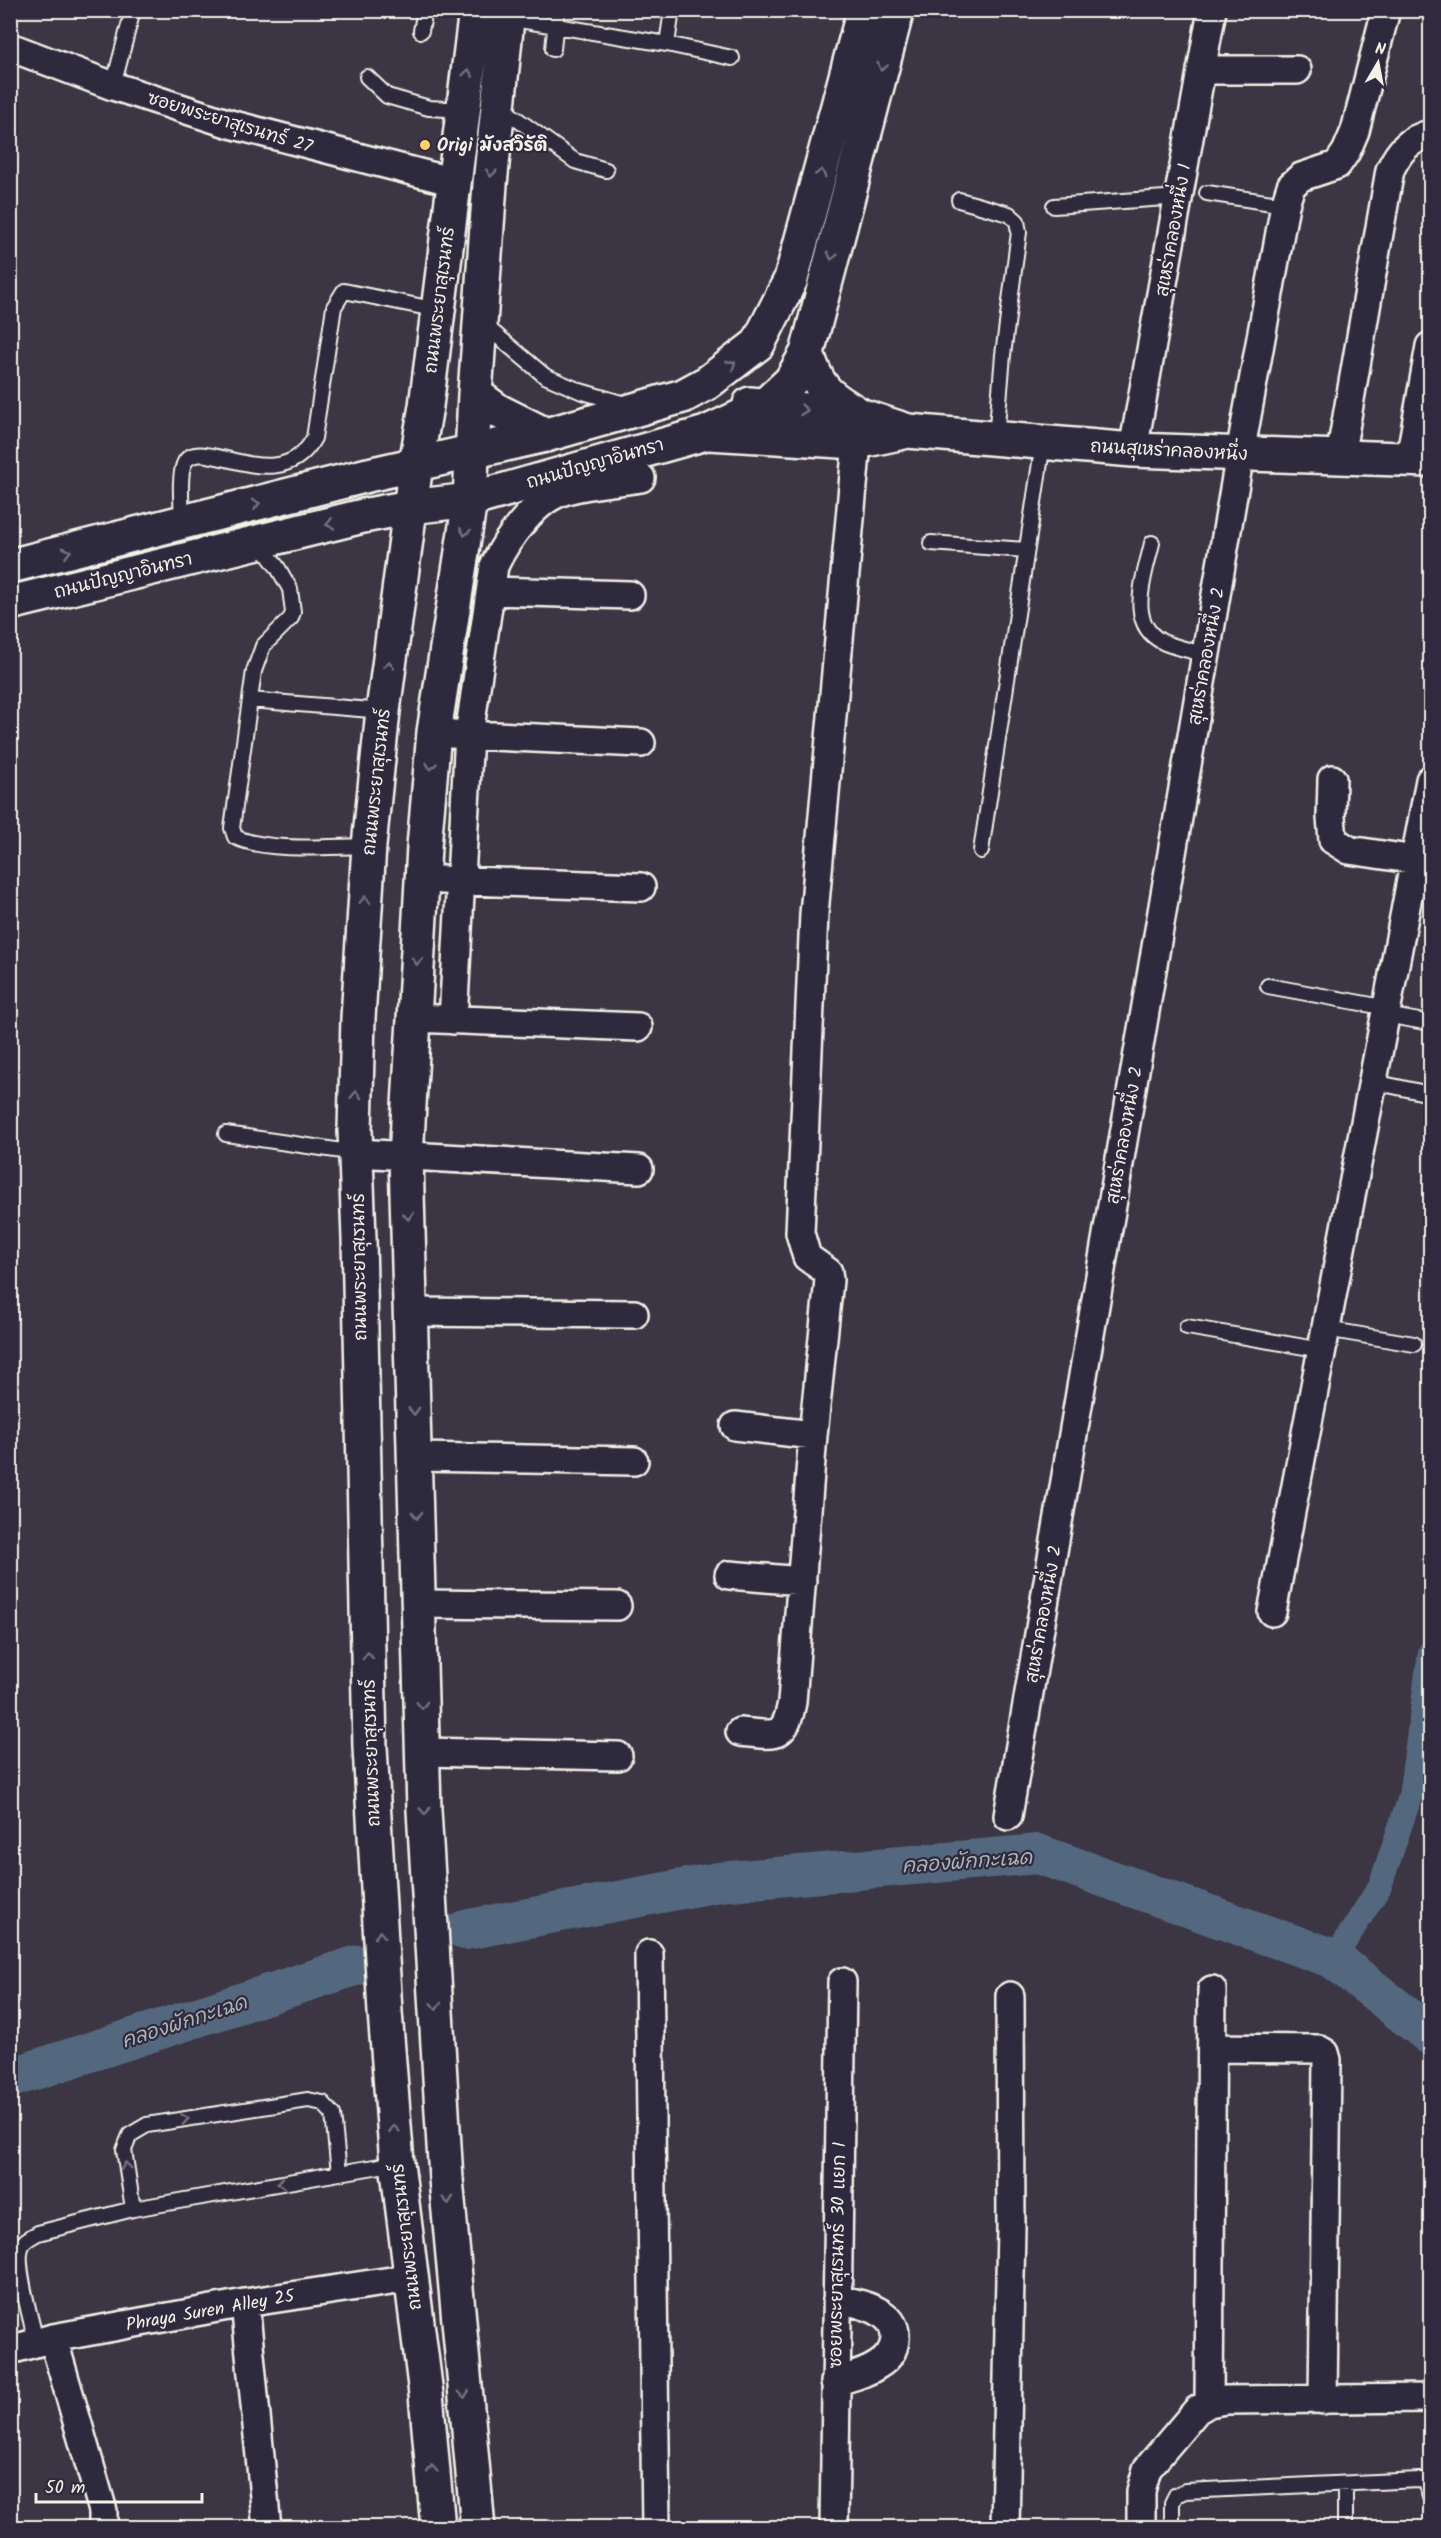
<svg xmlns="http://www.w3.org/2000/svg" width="1441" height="2538" font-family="Kalam,'Playpen Sans Thai',sans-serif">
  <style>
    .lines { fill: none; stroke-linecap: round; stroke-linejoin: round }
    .canal { stroke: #53677e; stroke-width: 24 }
    .river { stroke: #53677e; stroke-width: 40 }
    .lane-casing { stroke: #f4f1e8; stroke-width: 18 }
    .street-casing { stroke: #f4f1e8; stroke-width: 32 }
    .secondary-casing { stroke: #f4f1e8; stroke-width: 38 }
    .lane { stroke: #2f2a3d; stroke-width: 14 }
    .street { stroke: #2f2a3d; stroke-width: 27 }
    .secondary { stroke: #2f2a3d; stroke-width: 33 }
    .oneway { stroke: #747079 }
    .poi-dot { fill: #ffd166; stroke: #2f2a3d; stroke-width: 2 }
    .labels { text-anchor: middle; stroke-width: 4.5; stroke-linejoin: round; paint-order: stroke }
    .street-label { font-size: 18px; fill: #f4f1e8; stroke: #2f2a3d }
    .poi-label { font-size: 18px; font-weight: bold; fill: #f4f1e8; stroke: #2f2a3d; text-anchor: start }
    .water-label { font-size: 20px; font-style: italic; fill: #acb3b8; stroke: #2f2a3d }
  </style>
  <rect width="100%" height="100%" fill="#3c3543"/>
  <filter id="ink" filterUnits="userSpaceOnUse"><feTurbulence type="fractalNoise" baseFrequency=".0167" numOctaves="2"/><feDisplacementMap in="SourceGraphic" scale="12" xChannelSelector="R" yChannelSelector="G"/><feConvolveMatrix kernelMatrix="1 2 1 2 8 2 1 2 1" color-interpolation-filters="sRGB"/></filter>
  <g filter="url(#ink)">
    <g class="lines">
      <!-- canal -->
      <path class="canal" d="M1334,1959L1380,1886L1410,1797L1430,1652"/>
      <!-- river -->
      <path class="river" d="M465,1930L719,1882L1038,1854L1334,1959L1430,2035
        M10,2078L358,1965"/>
      <!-- lane casing -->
      <g class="lane-casing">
        <path id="lane" d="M507,18L667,44L732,58
          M421,31L425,10
          M667,44L672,10
          M553,49L557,10
          M367,77L387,96L429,108L463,110
          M113,86L133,10
          M500,107L575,161L606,170
          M1207,193L1285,205
          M959,200L1009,214L1017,221L1019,232L1003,355L996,438
          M1054,206L1179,197
          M482,323L545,376L580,391L628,405
          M182,522C182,508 178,473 185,462C200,433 280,501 314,438L334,307L344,291L438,310
          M258,541L278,568L290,589L293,612L291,618L263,646L254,671L232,828L235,837C269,853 331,846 369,846
          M931,543L1026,550
          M1152,543C1145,576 1124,625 1165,643C1178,648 1193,651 1206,655
          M250,700L383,711
          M981,851L1043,443
          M1268,986L1388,1008
          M1386,1015L1430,1023
          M1374,1082L1430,1094
          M226,1134L356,1153
          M1187,1327L1322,1350
          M1326,1329L1414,1344
          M339,2173L333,2114L323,2103L308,2100L147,2125L130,2135L124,2150L133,2209L397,2163
          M36,2342C32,2322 15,2266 21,2248C23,2240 31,2237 38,2233L133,2209
          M1345,2484V2528
          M1172,2528V2503L1176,2495L1185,2491L1419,2480L1426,2481L1430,2497"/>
      </g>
      <!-- street casing -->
      <g class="street-casing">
        <path id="street" d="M10,47L113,86L230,124L454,182
          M1201,70H1297
          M1133,450L1212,10
          M1340,457L1390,170C1399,151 1409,139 1430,134
          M1410,459L1430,346
          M491,591L630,595
          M451,734L641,743
          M1332,779L1331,817L1333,840L1349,850L1416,860
          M442,880L641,887
          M414,1018L638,1027
          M453,1020L469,735L494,566C507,538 536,498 567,490C590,483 617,482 641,478
          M356,1153L639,1169
          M410,1312L634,1314
          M735,1426L813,1435
          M415,1457L634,1461
          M729,1575L802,1581
          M419,1604L617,1606
          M1272,1612L1430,780
          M740,1732C774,1735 785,1741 792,1702L813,1435L829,1280L828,1272L807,1257L800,1233L814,914L857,442
          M423,1752L618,1756
          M1008,1816L1240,454L1285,205L1291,186L1301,177L1337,165L1346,152L1355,131L1386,10
          M649,1954L656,2528
          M1212,2048L1318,2049L1325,2053L1327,2060L1323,2400
          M245,2303L267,2528
          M53,2338L103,2511V2528
          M10,2350L53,2338L245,2303L411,2278
          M835,2382C850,2377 865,2374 878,2365C888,2359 894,2350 895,2339C898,2310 858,2303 837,2299
          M1209,2403L1212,1990
          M834,2528L842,1982
          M1005,2528L1011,2227L1010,1996
          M1141,2528V2491L1147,2469L1197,2410L1209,2403L1225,2400L1430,2398"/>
      </g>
      <!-- secondary casing -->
      <g class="secondary-casing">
        <path id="secondary" d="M807,353C818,389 827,396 860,415
          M475,394L498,411L546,435
          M750,404L862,416L908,431
          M709,433L857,442L908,431L1133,450L1430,460
          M10,566L368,475L546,435L683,396L707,383L758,344L791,279L864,10
          M10,603L363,516L410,507L470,500L706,433L764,406L791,381L807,353L897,10
          M438,2528L426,2394L397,2163L385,2012L370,1747L359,1238L355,1130L358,1018L369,846L383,711L416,464L426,406L476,10
          M478,2528L446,2179L424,1810L406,1157L424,847L434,732L470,500L475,394L490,184L508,10"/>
      </g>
      <!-- lane -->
      <use href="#lane" class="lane"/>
      <!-- street -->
      <use href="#street" class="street"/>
      <!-- secondary -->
      <use href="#secondary" class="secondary"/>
    </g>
    <!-- one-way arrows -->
    <defs><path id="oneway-chevron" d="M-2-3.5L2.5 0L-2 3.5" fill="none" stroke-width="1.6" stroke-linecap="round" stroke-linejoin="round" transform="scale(1.5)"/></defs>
    <g class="oneway">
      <use href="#oneway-chevron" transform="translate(882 67) rotate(105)"/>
      <use href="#oneway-chevron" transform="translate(468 73) rotate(-83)"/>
      <use href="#oneway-chevron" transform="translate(491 173) rotate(96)"/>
      <use href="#oneway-chevron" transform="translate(821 173) rotate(-75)"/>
      <use href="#oneway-chevron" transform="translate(832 256) rotate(105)"/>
      <use href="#oneway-chevron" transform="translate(732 364) rotate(-37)"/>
      <use href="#oneway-chevron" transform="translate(804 410) rotate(6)"/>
      <use href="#oneway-chevron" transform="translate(256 504) rotate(-14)"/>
      <use href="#oneway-chevron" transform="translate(330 524) rotate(167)"/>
      <use href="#oneway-chevron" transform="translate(465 532) rotate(99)"/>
      <use href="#oneway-chevron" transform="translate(67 552) rotate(-14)"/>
      <use href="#oneway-chevron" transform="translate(389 665) rotate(-83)"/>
      <use href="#oneway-chevron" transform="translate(431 766) rotate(95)"/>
      <use href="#oneway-chevron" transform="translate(365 900) rotate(-87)"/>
      <use href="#oneway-chevron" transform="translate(417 961) rotate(94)"/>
      <use href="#oneway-chevron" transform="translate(356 1095) rotate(-88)"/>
      <use href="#oneway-chevron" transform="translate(408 1216) rotate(88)"/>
      <use href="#oneway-chevron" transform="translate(414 1411) rotate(88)"/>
      <use href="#oneway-chevron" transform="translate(417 1515) rotate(89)"/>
      <use href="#oneway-chevron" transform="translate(368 1656) rotate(-91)"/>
      <use href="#oneway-chevron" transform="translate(422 1705) rotate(88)"/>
      <use href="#oneway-chevron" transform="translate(425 1811) rotate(87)"/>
      <use href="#oneway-chevron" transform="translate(380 1935) rotate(-93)"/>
      <use href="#oneway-chevron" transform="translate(436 2006) rotate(87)"/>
      <use href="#oneway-chevron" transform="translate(185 2119) rotate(-9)"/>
      <use href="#oneway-chevron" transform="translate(394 2129) rotate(-95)"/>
      <use href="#oneway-chevron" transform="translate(126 2166) rotate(-98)"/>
      <use href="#oneway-chevron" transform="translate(281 2183) rotate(170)"/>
      <use href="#oneway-chevron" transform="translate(448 2200) rotate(85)"/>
      <use href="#oneway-chevron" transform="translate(464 2394) rotate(85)"/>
      <use href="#oneway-chevron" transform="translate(432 2469) rotate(-95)"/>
    </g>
  </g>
  <!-- markers -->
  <circle class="poi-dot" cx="425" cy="145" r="6"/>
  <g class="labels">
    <!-- street labels -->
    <g class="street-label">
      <text transform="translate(230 122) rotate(17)" y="6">ซอยพระยาสุเรนทร์ 27</text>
      <text transform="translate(1173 230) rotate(-80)" y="6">สุเหร่าคลองหนึ่ง 1</text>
      <text transform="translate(439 300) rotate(-83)" y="6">ถนนพระยาสุเรนทร์</text>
      <text transform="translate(1169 450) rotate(3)" y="6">ถนนสุเหร่าคลองหนึ่ง</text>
      <text transform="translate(595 463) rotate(-16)" y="6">ถนนปัญญาอินทรา</text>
      <text transform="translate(123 575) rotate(-14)" y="6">ถนนปัญญาอินทรา</text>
      <text transform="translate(1206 656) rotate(-80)" y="6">สุเหร่าคลองหนึ่ง 2</text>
      <text transform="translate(376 782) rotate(-84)" y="6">ถนนพระยาสุเรนทร์</text>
      <text transform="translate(1124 1135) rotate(-80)" y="6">สุเหร่าคลองหนึ่ง 2</text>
      <text transform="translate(359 1267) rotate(-91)" y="6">ถนนพระยาสุเรนทร์</text>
      <text transform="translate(1043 1614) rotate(-80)" y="6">สุเหร่าคลองหนึ่ง 2</text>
      <text transform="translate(371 1753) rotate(-92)" y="6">ถนนพระยาสุเรนทร์</text>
      <text transform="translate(406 2237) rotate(-97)" y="6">ถนนพระยาสุเรนทร์</text>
      <text transform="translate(837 2255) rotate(-89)" y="6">ซอยพระยาสุเรนทร์ 30 แยก 1</text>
      <text transform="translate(210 2310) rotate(-10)" y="6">Phraya Suren Alley 25</text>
    </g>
    <!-- poi labels -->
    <g class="poi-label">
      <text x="437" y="151">Origi มังสวิรัติ</text>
    </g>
    <!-- water labels -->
    <g class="water-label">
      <text transform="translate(967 1861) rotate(-4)" y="7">คลองผักกะเฉด</text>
      <text transform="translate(184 2021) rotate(-18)" y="7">คลองผักกะเฉด</text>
    </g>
  </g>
  <!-- margin -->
  <rect width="1441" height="2538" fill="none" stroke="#2f2a3d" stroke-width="36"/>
  <rect x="18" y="18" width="1405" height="2502" fill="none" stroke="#f4f1e8" stroke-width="2" filter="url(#ink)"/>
  <!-- north arrow -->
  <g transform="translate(1378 63) rotate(10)" stroke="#2f2a3d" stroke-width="4.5" paint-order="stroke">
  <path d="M0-4.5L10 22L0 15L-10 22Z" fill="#f4f1e8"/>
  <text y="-9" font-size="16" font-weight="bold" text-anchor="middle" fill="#f4f1e8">N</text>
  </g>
  <!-- scale -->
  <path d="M36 2493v9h166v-9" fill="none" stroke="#f4f1e8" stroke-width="3"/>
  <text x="45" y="2493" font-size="18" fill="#f4f1e8" stroke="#2f2a3d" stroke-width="4.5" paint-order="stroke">50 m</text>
</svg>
